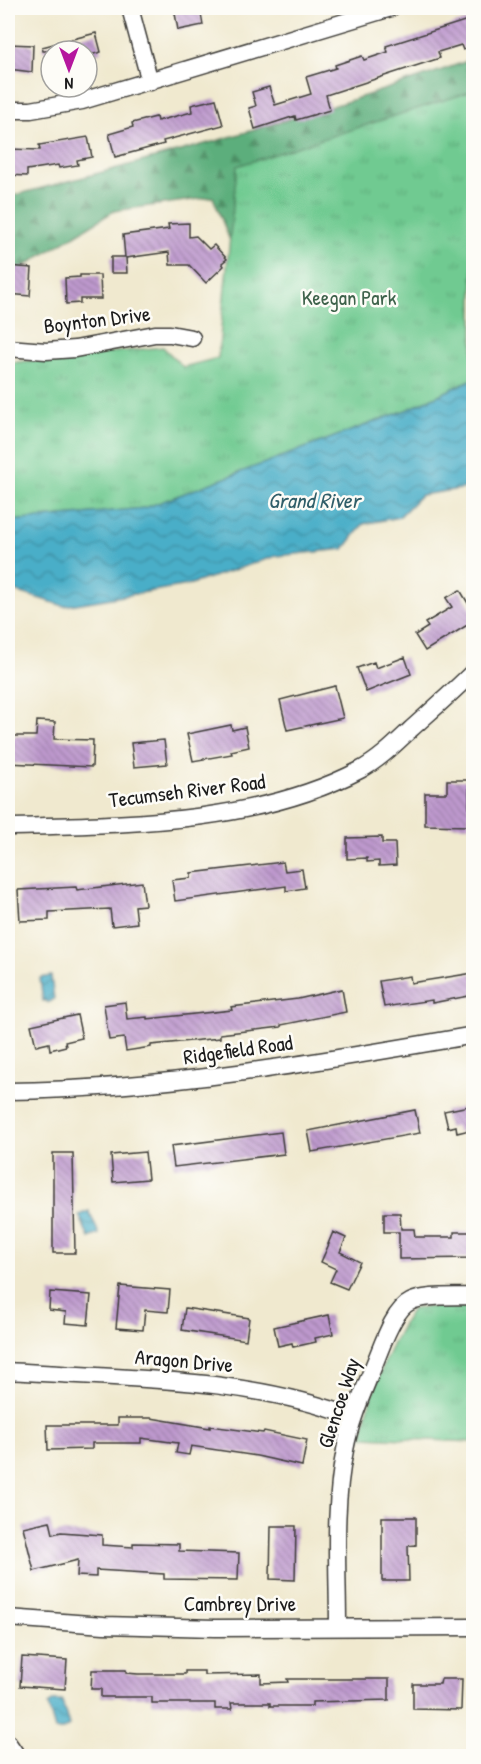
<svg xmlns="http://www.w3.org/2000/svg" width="481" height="1764" font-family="'Patrick Hand',sans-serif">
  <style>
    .forest { fill: url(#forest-firs); stroke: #3c654c; stroke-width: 1.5 }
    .park { fill: url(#park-tufts); stroke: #467356; stroke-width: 1.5 }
    .water { fill: url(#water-waves); stroke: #326572; stroke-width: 1.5 }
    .building { fill: url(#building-back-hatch) }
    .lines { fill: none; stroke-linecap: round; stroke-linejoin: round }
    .minor-casing { stroke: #3c3b37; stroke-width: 19 }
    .minor { stroke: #fff; stroke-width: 16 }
    .labels { text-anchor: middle; stroke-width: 5; stroke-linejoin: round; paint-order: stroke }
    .park-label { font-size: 21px; fill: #3e624b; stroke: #fdfcf7 }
    .street-label { font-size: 21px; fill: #1c1c1c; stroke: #fdfcf7 }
    .water-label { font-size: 22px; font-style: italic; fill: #305e69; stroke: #fdfcf7 }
  </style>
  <defs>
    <pattern id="forest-firs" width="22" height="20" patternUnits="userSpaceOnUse" patternTransform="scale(1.5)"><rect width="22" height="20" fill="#5cae7b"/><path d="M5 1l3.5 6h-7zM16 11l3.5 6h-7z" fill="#4b8d64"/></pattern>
    <pattern id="park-tufts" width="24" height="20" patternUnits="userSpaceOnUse" patternTransform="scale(1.5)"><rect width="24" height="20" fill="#70ca91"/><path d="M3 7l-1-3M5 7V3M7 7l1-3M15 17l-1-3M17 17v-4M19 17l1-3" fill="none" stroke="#60ad7c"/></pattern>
    <pattern id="water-waves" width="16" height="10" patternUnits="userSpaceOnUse" patternTransform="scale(1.5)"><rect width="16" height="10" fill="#49aec8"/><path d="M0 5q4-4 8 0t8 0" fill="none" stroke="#3c8da2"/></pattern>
    <pattern id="building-back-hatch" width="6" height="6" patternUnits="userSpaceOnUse" patternTransform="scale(1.5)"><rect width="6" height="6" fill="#be99ce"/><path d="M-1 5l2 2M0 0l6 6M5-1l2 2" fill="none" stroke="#9a7ca6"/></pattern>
  </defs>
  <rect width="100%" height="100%" fill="#fdfcf7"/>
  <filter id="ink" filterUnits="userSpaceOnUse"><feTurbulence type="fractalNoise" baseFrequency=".0167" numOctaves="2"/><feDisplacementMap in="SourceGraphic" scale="12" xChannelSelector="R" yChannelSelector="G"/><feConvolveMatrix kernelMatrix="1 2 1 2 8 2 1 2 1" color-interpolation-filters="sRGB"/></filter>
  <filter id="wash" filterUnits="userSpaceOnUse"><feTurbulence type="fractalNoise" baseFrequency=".008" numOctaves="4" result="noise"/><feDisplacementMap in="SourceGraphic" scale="24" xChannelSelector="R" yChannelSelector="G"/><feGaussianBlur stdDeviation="1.35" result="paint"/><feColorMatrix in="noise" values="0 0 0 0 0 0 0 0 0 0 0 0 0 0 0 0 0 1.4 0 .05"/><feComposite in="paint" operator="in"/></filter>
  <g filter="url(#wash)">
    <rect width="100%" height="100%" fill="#f0e9cf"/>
    <!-- forest -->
    <path class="forest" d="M473,59V379L170,383L227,361L239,264L213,197L114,211L10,275H8V194L15,195C170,155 323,113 473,59Z"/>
    <!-- park -->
    <path class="park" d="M473,91V379L409,409L145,508L11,521L8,519V363L163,347L183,367L218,358L237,166Z
      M430,1307H473V1442L363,1437C366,1401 392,1339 412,1309Z"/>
    <!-- water -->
    <path class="water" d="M473,379V487L421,495L399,517L363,524L344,549L276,556L188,585L64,606L8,589V519L11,521L145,508L409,409Z
      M51,976L54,999L47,1003L46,1001H43L40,978Z
      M89,1211L99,1234L89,1238L79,1215Z
      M54,1701H62L69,1726L63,1730H55L48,1705Z"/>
    <g id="blocks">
      <!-- building -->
      <path class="building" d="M174,8H200L203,25L178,30Z
        M474,18V46L463,50L461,45L438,52L440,58L326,95L330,110L296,120L295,116L255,129L249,108L256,106L252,92L269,87L275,105L311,94L306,77L336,68L335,65L362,56L364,60L388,52L386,46Z
        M96,33L101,52L87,56V51H43L42,47Z
        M8,44L33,45L32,72L8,69Z
        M216,99L223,125L163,141L164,144L115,157L109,134L133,127L132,123L156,117L157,121L192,112L191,105Z
        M88,137L92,157L77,160L78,165L59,168L58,165L27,170V176L8,175V149L40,150L39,145Z
        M189,223V237L196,236L209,249L214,245L227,259L222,263L224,266L206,283L189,265H170L169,252L126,258L127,273H111V257H125L123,235L169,229L168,224Z
        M8,266L32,268L30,296L8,294Z
        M80,275H100L101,299H80V303L66,304L65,278L80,277Z
        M460,590L474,613V621L425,651L415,635L428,627L425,623L452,607L446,598Z
        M405,657L411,674L366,692L357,668L374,662L376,668Z
        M335,686L343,718L287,730L280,700Z
        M37,721L55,722L54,739L93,740L92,767L8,763V736H36Z
        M231,725L232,730L245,727L249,747L231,751L232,754L193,761L187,734Z
        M164,740L167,764L134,767L131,743Z
        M447,780H469V826L425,825V793H447Z
        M382,837V843H395L396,865L379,866V861L367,862V858L347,859V838Z
        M283,862L285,871L302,869L305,888L286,891V886L175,901L172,880L191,878V873Z
        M142,882L145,905L135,906L137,923L112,926L110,909L49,912V920L20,921L18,890L76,887L77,890Z
        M474,973V995L432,1003V1000L384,1007L379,981L410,976L411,983Z
        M342,989L346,1012L281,1025V1027L220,1034V1038L151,1045V1047L126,1051L124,1038L109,1040L104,1005L125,1002L127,1019L147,1017V1019L232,1010L231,1007L298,999Z
        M77,1015L82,1038L65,1042L66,1046L50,1050L49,1043L36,1046L31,1025Z
        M474,1105V1129L457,1133L456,1126L448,1128L444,1111Z
        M415,1110L420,1133L312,1152L308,1131Z
        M281,1132L284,1154L174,1167L171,1146Z
        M145,1152L148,1179L113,1182L111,1155Z
        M53,1153H73L75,1253H53Z
        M384,1213H400L401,1229H414L415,1237H454V1232H474V1258L399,1259V1232H384Z
        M333,1232L346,1238L340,1252L360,1262L347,1289L330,1282L336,1269L321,1262L329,1244H328Z
        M120,1286L170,1290L168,1312L145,1310L143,1330L116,1328Z
        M50,1292L91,1295L88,1325L65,1323L66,1312L49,1310Z
        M185,1308L249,1318L246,1340L182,1330Z
        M329,1315L333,1334L315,1338L316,1342L293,1347L292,1343L278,1346L274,1327Z
        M118,1418H151L210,1428V1426L263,1433L264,1431L307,1440L302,1466L257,1456L191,1446L189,1455L176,1453L178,1443L141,1438V1443H92V1449L48,1450L47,1425H118Z
        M382,1517H416V1545L408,1546L409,1581H382Z
        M50,1521L53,1534L61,1532L102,1535V1545L133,1547V1543L179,1544V1551L239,1553L238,1580L164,1579V1574L96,1570V1577L77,1576L78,1560L34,1571L23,1527Z
        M271,1526H296L295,1580L270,1579Z
        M22,1657L67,1660L65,1689L20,1686Z
        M92,1670H126V1673L138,1674H185V1671H204V1675L261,1674V1683L288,1682L287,1679H389V1700L312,1702V1706H270V1703H231L232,1709H215V1703H152V1697H101V1689H91Z
        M441,1679H462L461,1710L413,1709V1684H440Z"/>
    </g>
  </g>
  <g filter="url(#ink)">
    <use href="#blocks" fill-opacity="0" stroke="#3c3b37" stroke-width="1.5"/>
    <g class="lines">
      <!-- minor casing -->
      <g class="minor-casing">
        <path id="minor" d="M130,8L150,82
          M8,110H31L82,101L391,8
          M8,348L46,351L75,349L155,334H170L192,338
          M8,827C123,824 255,825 360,770C379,760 395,744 410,730C431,711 453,692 474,671
          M8,1091C165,1089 319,1062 474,1035
          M8,1371C123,1379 244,1376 353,1417
          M8,1618L104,1625L215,1628L474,1627
          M338,1627C338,1568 333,1507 345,1450C351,1417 366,1386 378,1355C384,1340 395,1309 410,1302C424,1294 457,1297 474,1296
          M8,1743L17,1756"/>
      </g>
      <!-- minor -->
      <use href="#minor" class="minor"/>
    </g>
  </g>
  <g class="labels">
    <!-- park labels -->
    <g class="park-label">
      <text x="349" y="305">Keegan Park</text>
    </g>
    <!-- street labels -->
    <g class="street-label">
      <text transform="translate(97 320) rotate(-7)" y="7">Boynton Drive</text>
      <text transform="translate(187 791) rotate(-7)" y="7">Tecumseh River Road</text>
      <text transform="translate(238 1050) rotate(-8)" y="7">Ridgefield Road</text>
      <text transform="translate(184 1361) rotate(5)" y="7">Aragon Drive</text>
      <text transform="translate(339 1403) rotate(-72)" y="7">Glencoe Way</text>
      <text x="240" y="1611">Cambrey Drive</text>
    </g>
    <!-- water labels -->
    <g class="water-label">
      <text x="314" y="508">Grand River</text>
    </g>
  </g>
  <!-- margin -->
  <rect width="481" height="1764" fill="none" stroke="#fdfcf7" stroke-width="30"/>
  <!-- north arrow -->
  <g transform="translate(69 69) rotate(180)"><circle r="28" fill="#fdfcf7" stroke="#a3a29f" stroke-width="1.5"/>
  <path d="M0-4.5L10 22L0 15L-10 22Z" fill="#b5179e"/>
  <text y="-9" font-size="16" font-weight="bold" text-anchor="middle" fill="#1c1c1c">N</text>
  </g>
</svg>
